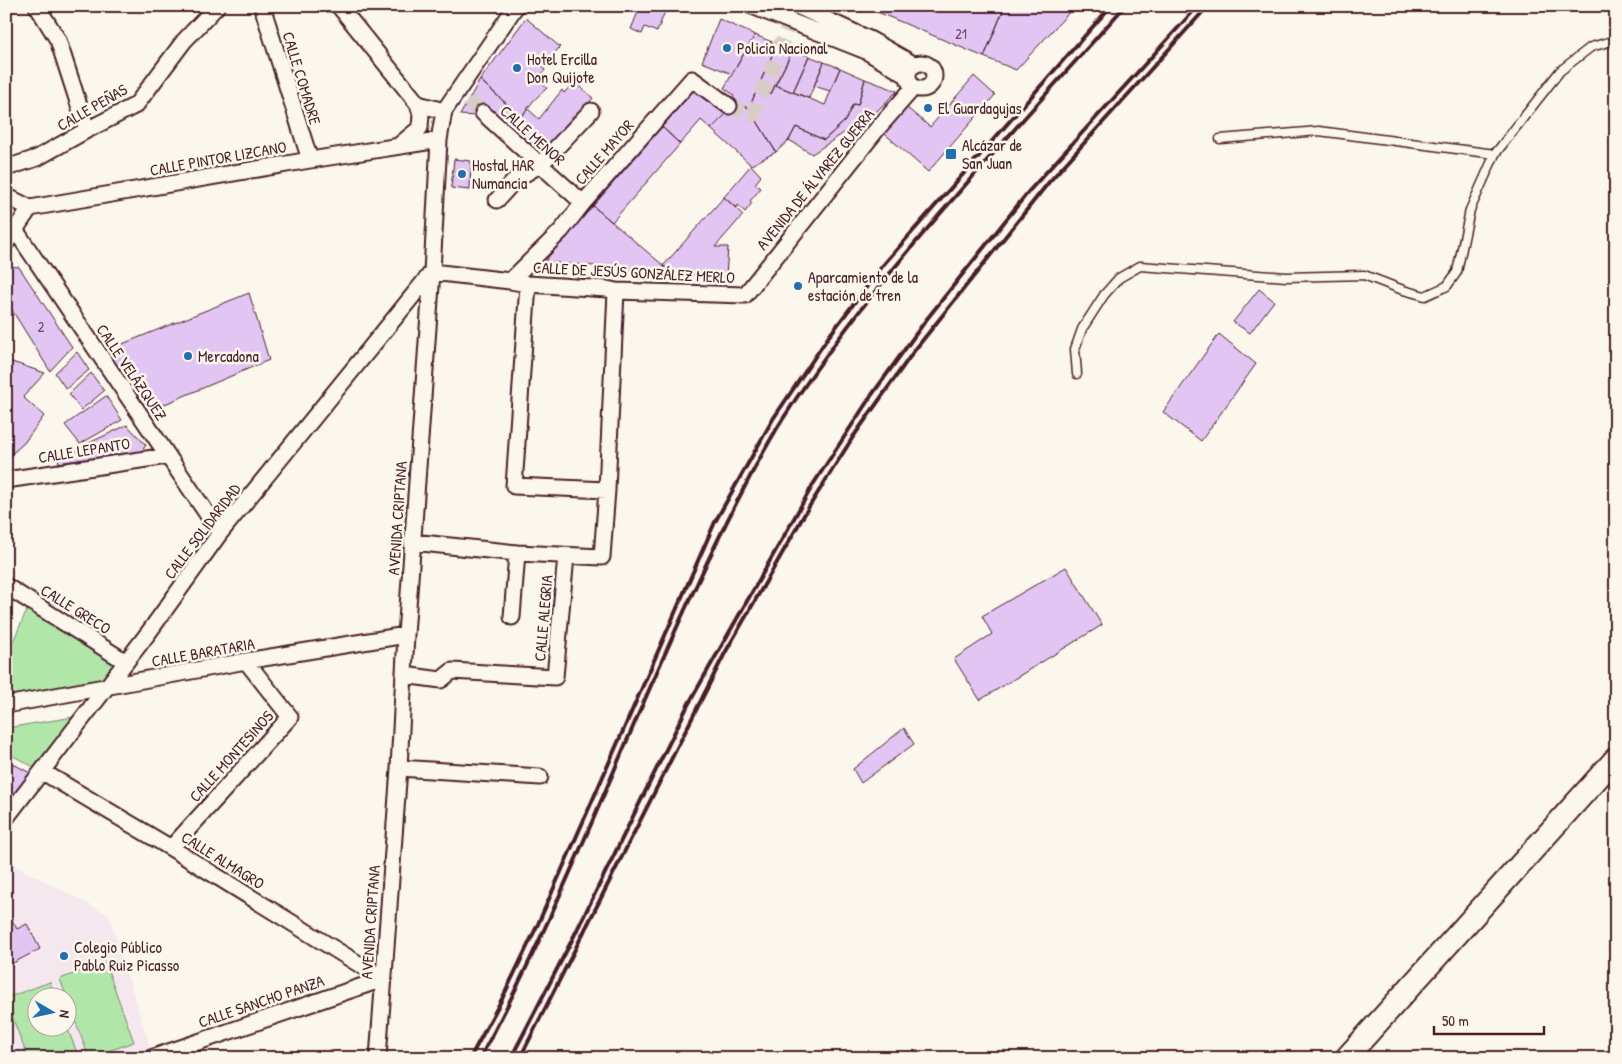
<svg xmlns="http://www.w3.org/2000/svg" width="1622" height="1064" font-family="'Patrick Hand',sans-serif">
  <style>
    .built { fill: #f4e8ee; fill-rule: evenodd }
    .green { fill: #b0e7a9; stroke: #7d836a }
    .building { fill: #e2c5f3; stroke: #4a1f2b }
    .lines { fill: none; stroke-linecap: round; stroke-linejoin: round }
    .street-tunnel { stroke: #d8ccc5; stroke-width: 15; stroke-dasharray: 15 8; stroke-linecap: butt }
    .lane-casing { stroke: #4a1f2b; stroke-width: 11 }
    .street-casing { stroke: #4a1f2b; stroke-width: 19 }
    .secondary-casing { stroke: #4a1f2b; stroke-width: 25 }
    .lane { stroke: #fbf7ec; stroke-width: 8 }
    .street { stroke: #fbf7ec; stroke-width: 15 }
    .secondary { stroke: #fbf7ec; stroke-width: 21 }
    .rail { stroke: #4a1f2b; stroke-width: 4 }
    .poi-dot { fill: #1f6fb2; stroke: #fbf7ec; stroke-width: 2 }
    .labels { text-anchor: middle; stroke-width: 5; stroke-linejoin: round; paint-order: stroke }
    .number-label { font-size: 14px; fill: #70485d }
    .poi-label { font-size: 16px; fill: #4a1f2b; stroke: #fbf7ec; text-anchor: start }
    .street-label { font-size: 16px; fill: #4a1f2b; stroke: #fbf7ec }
  </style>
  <rect width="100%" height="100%" fill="#fbf7ec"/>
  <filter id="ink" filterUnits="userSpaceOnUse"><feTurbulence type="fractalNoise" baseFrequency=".02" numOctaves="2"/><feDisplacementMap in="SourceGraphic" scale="10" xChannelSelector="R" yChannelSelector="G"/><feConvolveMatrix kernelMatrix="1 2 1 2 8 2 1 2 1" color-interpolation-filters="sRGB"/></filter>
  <g filter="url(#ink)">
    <!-- built -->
    <path class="built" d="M14,865L109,915L153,1057L6,1058V876ZM38,996H68V1026H38Z"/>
    <!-- green -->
    <path class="green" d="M31,601L126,662L106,688L6,705V657Z
      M86,715L43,772L6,752V728Z
      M105,962L134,1042L89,1058L60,979Z
      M50,982L55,996H38V1026L67,1027L79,1058H28L6,1001V998Z"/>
    <!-- building -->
    <path class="building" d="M625,6H667L657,32L645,27L642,34L631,29L638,12Z
      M862,6H877L875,11Z
      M877,6H1005L984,57L875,11Z
      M1005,6H1075L1016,70L984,57Z
      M526,18L560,47L550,58L552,60L543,67L545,70L537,80L547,88L534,100L521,117L480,80Z
      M719,19L755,35L732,74L702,62Z
      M755,35L777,44L749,108L731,100L734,95L724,88Z
      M777,44L793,50L771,94L758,87Z
      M793,50L809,56L793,92L775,85Z
      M809,56L824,62L809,98L793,92Z
      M824,62L840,68L830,91L814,86Z
      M840,68L865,79L858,105L853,104L845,121L824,140L796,127L789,140L776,152L749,108L758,87L771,94L775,85L825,105Z
      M974,76L995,95L928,172L878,128L900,102L930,127Z
      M865,79L897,91L877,111L812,154L789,140L796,127L824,140L845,121L853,104L858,105Z
      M480,80L521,117L528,109L539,119L562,90L564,93L574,82L593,98L541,157L485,106L476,116L460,115Z
      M696,88L726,114L711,129L701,120L680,144L662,127Z
      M731,100L749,108L776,152L751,165L711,129L726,114Z
      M662,127L680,144L612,222L593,206Z
      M454,159L471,161L470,190L451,188Z
      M751,165L761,176L755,184L761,188L750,201L752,203L745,212L738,205L736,208L724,197Z
      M724,197L743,215L715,247H728L726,277L671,272L663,266Z
      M593,206L612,222L671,272L544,262Z
      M6,266L19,267L72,347L50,371L10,307L6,306Z
      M1259,289L1274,301L1250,333L1233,322Z
      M249,293L269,360L146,412L105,351Z
      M1219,334L1256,364L1201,441L1163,412Z
      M77,352L89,370L66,389L55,373Z
      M6,360L45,373L23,397L44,416L24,443L6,459Z
      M91,373L104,391L81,410L69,394Z
      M106,396L122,420L80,444L65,425Z
      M127,425L146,445L142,451L59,463L57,454L88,449L89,443Z
      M1066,567L1102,625L980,700L954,659L992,634L982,616Z
      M904,728L914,744L861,783L853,769Z
      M6,760L32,774L6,808Z
      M6,909L17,929L27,924L40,949L9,965L6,960Z"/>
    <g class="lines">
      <!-- street-tunnel -->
      <path class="street-tunnel" d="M468,100L483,113
        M729,106L753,115L790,22"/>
      <!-- lane casing -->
      <g class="lane-casing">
        <path id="lane" d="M1220,139L1319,131L1495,154
          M1077,374L1075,349L1082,329L1104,295L1119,278L1140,266L1286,277L1364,275L1403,290L1425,296L1447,286L1457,272L1470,210L1495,154L1560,71L1591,47L1616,40"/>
      </g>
      <!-- street casing -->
      <g class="street-casing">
        <path id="street" d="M37,6L58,40L87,130
          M262,6L310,160
          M339,6L418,104L444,111
          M752,6L866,51L908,76
          M797,6L871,40L915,65
          M908 76a13 13 0 1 1 26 0a13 13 0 1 1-26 0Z
          M483,113L583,203
          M398,146L420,128L421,114L418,104
          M6,168L37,158L87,130L136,105L184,41L217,6
          M6,196L30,208L310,160L439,140
          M497,200L516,179L541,164L591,111
          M16,231L220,533
          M6,243L30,208
          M510,281L561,231L583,203L692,79L729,106
          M528,284L514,486L607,490
          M6,480L167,456
          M412,542L517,553L602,557L607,490L616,291
          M6,586L126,662
          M512,617L517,553
          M404,675L441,680L452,671L555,677L566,556
          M6,705L246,661L406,635
          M399,768L540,777
          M43,772L171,848L383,979
          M6,818L149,632L220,533L432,272L510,281L528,284L607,289L616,291L745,295L878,128L914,87
          M171,848L290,717L246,661
          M151,1058L383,979
          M378,1058L399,768L406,635L432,272L439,140L444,111L516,6"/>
      </g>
      <!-- secondary casing -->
      <g class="secondary-casing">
        <path id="secondary" d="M1346,1058L1616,758"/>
      </g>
      <!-- lane -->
      <use href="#lane" class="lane"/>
      <!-- street -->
      <use href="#street" class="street"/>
      <!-- secondary -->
      <use href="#secondary" class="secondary"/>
      <!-- rail -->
      <path class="rail" d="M470,1058L502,999L538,924L715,522L773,419L829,336L884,264L1111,6
        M480,1058C563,906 622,742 696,586C721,532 748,477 779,425C828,347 886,276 946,207C1005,139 1065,73 1125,6
        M511,1058L572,940L688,705L814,483L871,396L926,320L1029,191L1198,6
        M520,1058L725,653L807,510L853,437L914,351L1049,182L1208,6"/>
    </g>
  </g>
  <!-- markers -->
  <g class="poi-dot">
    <circle cx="727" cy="48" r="5"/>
    <circle cx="517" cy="68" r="5"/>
    <circle cx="928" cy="108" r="5"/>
    <rect x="945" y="148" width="12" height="12" rx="2.5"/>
    <circle cx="462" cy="174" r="5"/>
    <circle cx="798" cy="286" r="5"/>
    <circle cx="188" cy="356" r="5"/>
    <circle cx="64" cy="956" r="5"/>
  </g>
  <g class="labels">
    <!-- number labels -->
    <g class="number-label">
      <text x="961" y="39">21</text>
      <text x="41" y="332">2</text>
    </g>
    <!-- poi labels -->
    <g class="poi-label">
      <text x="737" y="54">Policia Nacional</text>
      <text x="527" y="65">Hotel Ercilla<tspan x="527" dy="18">Don Quijote</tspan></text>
      <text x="938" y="114">El Guardagujas</text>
      <text x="962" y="151">Alcázar de<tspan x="962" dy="18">San Juan</tspan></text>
      <text x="472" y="171">Hostal HAR<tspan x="472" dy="18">Numancia</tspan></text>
      <text x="808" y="283">Aparcamiento de la<tspan x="808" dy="18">estación de tren</tspan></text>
      <text x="198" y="362">Mercadona</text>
      <text x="74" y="953">Colegio Público<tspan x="74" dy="18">Pablo Ruiz Picasso</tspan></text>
    </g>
    <!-- street labels -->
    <g class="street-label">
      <text transform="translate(302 78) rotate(73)" y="6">CALLE COMADRE</text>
      <text transform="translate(92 107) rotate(-30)" y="6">CALLE PEÑAS</text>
      <text transform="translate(533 135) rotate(42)" y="6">CALLE MENOR</text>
      <text transform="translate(604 152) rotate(-49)" y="6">CALLE MAYOR</text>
      <text transform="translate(218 158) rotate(-10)" y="6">CALLE PINTOR LIZCANO</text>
      <text transform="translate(815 179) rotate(-51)" y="6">AVENIDA DE ÁLVAREZ GUERRA</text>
      <text transform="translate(634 272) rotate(3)" y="6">CALLE DE JESÚS GONZÁLEZ MERLO</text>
      <text transform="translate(132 372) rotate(56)" y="6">CALLE VELÁZQUEZ</text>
      <text transform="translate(84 450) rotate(-9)" y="6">CALLE LEPANTO</text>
      <text transform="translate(397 518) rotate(-86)" y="6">AVENIDA CRIPTANA</text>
      <text transform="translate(202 531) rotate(-53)" y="6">CALLE SOLIDARIDAD</text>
      <text transform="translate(76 609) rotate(32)" y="6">CALLE GRECO</text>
      <text transform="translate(543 618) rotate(-85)" y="6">CALLE ALEGRIA</text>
      <text transform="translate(203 652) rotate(-10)" y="6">CALLE BARATARIA</text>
      <text transform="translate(231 756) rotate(-48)" y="6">CALLE MONTESINOS</text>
      <text transform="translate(223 860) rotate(32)" y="6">CALLE ALMAGRO</text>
      <text transform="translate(370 922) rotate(-86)" y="6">AVENIDA CRIPTANA</text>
      <text transform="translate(261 1001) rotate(-19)" y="6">CALLE SANCHO PANZA</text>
    </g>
  </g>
  <!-- margin -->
  <rect width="1622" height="1064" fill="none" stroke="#fbf7ec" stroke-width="25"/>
  <rect x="12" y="12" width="1597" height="1039" fill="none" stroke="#4a1f2b" stroke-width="2" filter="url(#ink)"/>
  <!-- north arrow -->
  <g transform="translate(52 1012) rotate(99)"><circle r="24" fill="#fbf7ec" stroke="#b4a19f"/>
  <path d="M0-4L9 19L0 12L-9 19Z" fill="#1f6fb2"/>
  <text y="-8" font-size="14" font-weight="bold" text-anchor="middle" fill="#4a1f2b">N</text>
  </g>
  <!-- scale -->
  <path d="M1434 1026v8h110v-8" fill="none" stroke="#4a1f2b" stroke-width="2.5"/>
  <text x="1442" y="1026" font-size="15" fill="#4a1f2b" stroke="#fbf7ec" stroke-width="4" paint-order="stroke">50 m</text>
</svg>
